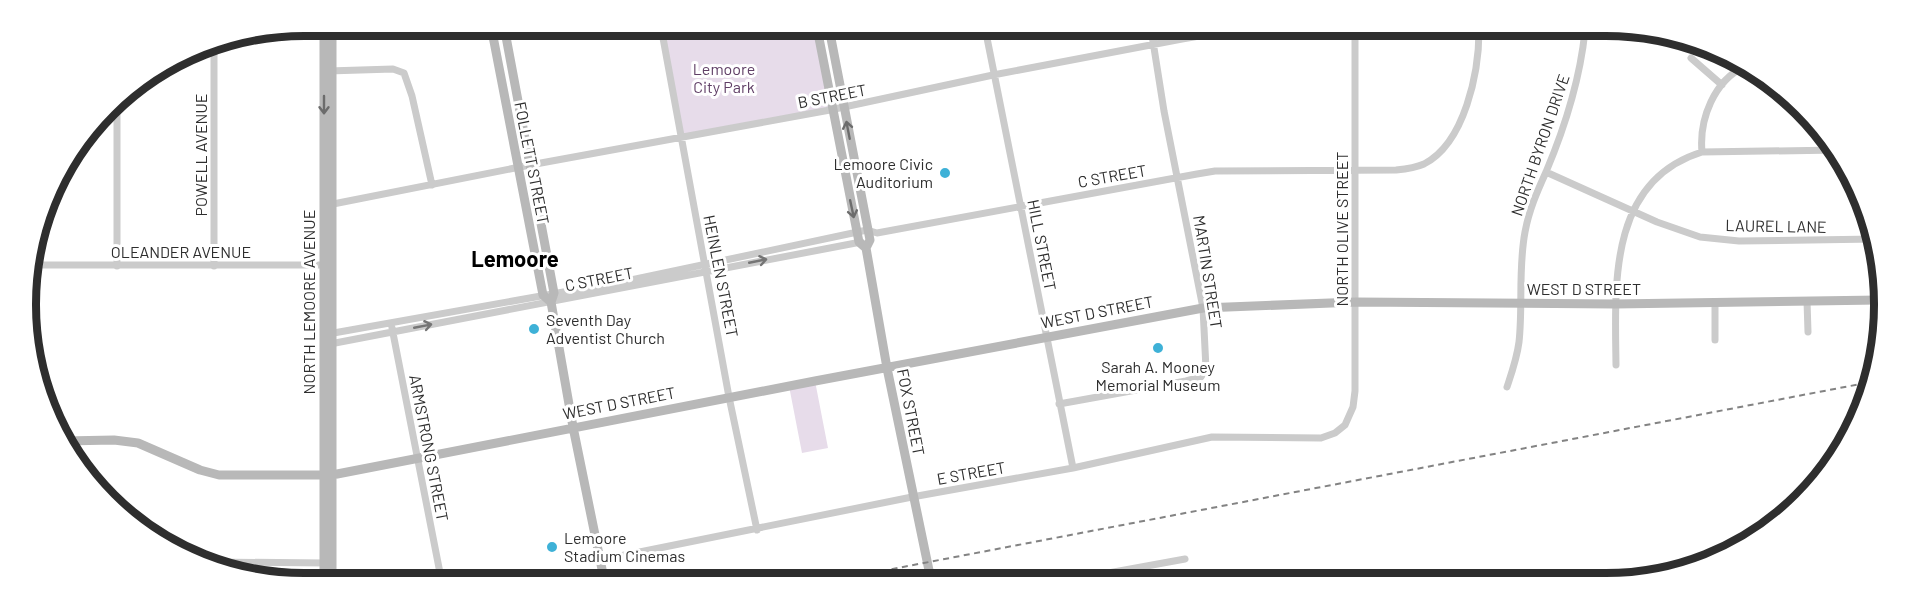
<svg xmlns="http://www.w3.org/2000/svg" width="1910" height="609" font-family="Barlow,sans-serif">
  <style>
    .green { fill: #e7dcea }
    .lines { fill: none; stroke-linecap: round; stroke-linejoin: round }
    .street { stroke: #cbcbcb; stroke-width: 7 }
    .secondary { stroke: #b8b8b8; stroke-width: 9 }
    .rail { stroke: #838383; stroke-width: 2; stroke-dasharray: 6 4.5; stroke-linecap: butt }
    .oneway { stroke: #6c6c6c }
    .oneway2 { stroke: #757575 }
    .poi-dot { fill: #3eb1d7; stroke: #fff; stroke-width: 2 }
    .labels { text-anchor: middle; stroke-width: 6; stroke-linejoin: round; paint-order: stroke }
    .park-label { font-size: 16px; fill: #603f66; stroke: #fff }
    .street-label { font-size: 16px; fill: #2e2e2e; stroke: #fff }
    .poi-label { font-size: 16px; fill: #2e2e2e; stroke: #fff; text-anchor: start }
    .district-label { font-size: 22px; font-weight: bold; fill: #000; stroke: #fff }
    .rim { fill: none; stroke: #2e2e2e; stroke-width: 8 }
  </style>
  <rect width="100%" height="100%" fill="#fff"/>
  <!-- green -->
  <path class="green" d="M661,27L818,28L832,110L682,138Z
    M815,381L828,448L802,453L789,386Z"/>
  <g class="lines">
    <!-- street -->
    <path class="street" d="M661,27L729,397L757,530
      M985,28L1073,468
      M214,43V266
      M1691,58L1722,85
      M328,71L393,69L404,73L412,96L432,185
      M1702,152C1699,119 1714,81 1745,66
      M1546,172L1657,222L1700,237L1739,241L1875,239
      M328,205L530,165L830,110L993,75L1182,39L1205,35L1347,30
      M29,265H326
      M117,266V99
      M1807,301L1808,332
      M1715,302V340
      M392,328L441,578
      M328,334L631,280L867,230L877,233L1197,174L1215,171L1396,170C1406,169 1415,168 1424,164C1465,143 1479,72 1479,30
      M330,344L861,242
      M1616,365C1615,285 1608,181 1702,152L1838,150
      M1507,387C1512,372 1517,358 1519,342C1523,306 1518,269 1525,232C1529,210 1537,192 1546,172C1565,127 1580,79 1585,31
      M1059,404L1186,381L1201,377L1206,369L1203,308L1164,111L1151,29
      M600,560L912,497L1073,468L1212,437L1321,438L1335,433L1345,425L1353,407L1355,391V30
      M212,562L326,563
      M501,579L524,574
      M1070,580L1185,559"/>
    <!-- secondary -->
    <path class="secondary" d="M491,26L543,295L551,302L573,427L604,579
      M504,26L554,293L551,302
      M817,28L859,242L866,248
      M829,28L870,240L866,248L887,368L931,580
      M64,441L114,440L138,443L200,470L219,475H332L815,381L1203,308L1356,302L1615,304L1879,300
      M324,578V26
      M332,578V26"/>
    <!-- rail -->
    <path class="rail" d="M840,579L1871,382"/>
  </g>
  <!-- one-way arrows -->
  <defs><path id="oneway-shaft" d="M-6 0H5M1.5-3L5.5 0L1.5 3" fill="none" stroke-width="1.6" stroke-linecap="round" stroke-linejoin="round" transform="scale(1.5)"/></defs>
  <g class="oneway">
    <use href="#oneway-shaft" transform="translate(324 105) rotate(90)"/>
    <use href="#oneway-shaft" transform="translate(848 130) rotate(-101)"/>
    <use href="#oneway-shaft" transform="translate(852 209) rotate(78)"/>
  </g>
  <g class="oneway2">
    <use href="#oneway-shaft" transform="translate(758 261) rotate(-11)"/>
    <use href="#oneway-shaft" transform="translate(423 326) rotate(-11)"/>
  </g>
  <!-- markers -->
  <g class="poi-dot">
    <circle cx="945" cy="173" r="6"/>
    <circle cx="534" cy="329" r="6"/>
    <circle cx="1158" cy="348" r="6"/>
    <circle cx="552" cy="547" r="6"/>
  </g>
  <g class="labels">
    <!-- park labels -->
    <g class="park-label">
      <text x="724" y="75">Lemoore<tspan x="724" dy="18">City Park</tspan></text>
    </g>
    <!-- street labels -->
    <g class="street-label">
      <text transform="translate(832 96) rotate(-11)" y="6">B STREET</text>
      <text transform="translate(1540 145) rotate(-71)" y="6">NORTH BYRON DRIVE</text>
      <text transform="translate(201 155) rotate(-90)" y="6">POWELL AVENUE</text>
      <text transform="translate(532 163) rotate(79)" y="6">FOLLETT STREET</text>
      <text transform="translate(1112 176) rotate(-10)" y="6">C STREET</text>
      <text transform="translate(1776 226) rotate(1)" y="6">LAUREL LANE</text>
      <text transform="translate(1342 229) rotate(-90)" y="6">NORTH OLIVE STREET</text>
      <text transform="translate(1042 245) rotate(79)" y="6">HILL STREET</text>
      <text x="181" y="258">OLEANDER AVENUE</text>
      <text transform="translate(1208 272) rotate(81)" y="6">MARTIN STREET</text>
      <text transform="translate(721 276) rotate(79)" y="6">HEINLEN STREET</text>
      <text transform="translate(599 279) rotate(-11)" y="6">C STREET</text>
      <text x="1584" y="295">WEST D STREET</text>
      <text transform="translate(309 302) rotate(-90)" y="6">NORTH LEMOORE AVENUE</text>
      <text transform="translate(1097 312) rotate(-11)" y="6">WEST D STREET</text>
      <text transform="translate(619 403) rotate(-11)" y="6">WEST D STREET</text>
      <text transform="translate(911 412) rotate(79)" y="6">FOX STREET</text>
      <text transform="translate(429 448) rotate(79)" y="6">ARMSTRONG STREET</text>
      <text transform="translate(971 473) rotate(-10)" y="6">E STREET</text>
    </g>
    <!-- poi labels -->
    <g class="poi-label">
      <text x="933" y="170" text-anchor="end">Lemoore Civic<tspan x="933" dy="18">Auditorium</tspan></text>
      <text x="546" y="326">Seventh Day<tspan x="546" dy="18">Adventist Church</tspan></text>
      <text x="1158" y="373" text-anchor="middle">Sarah A. Mooney<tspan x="1158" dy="18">Memorial Museum</tspan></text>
      <text x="564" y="544">Lemoore<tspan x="564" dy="18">Stadium Cinemas</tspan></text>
    </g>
    <!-- district labels -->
    <g class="district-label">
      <text x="515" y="267">Lemoore</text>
    </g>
  </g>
  <!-- crop -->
  <path d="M0 0H1910V609H0ZM304 36H1606A268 268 0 0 1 1874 304V305A268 268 0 0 1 1606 573H304A268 268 0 0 1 36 305V304A268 268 0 0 1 304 36Z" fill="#fff" fill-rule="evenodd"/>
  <path class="rim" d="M304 36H1606A268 268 0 0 1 1874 304V305A268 268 0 0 1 1606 573H304A268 268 0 0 1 36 305V304A268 268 0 0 1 304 36Z"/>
</svg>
